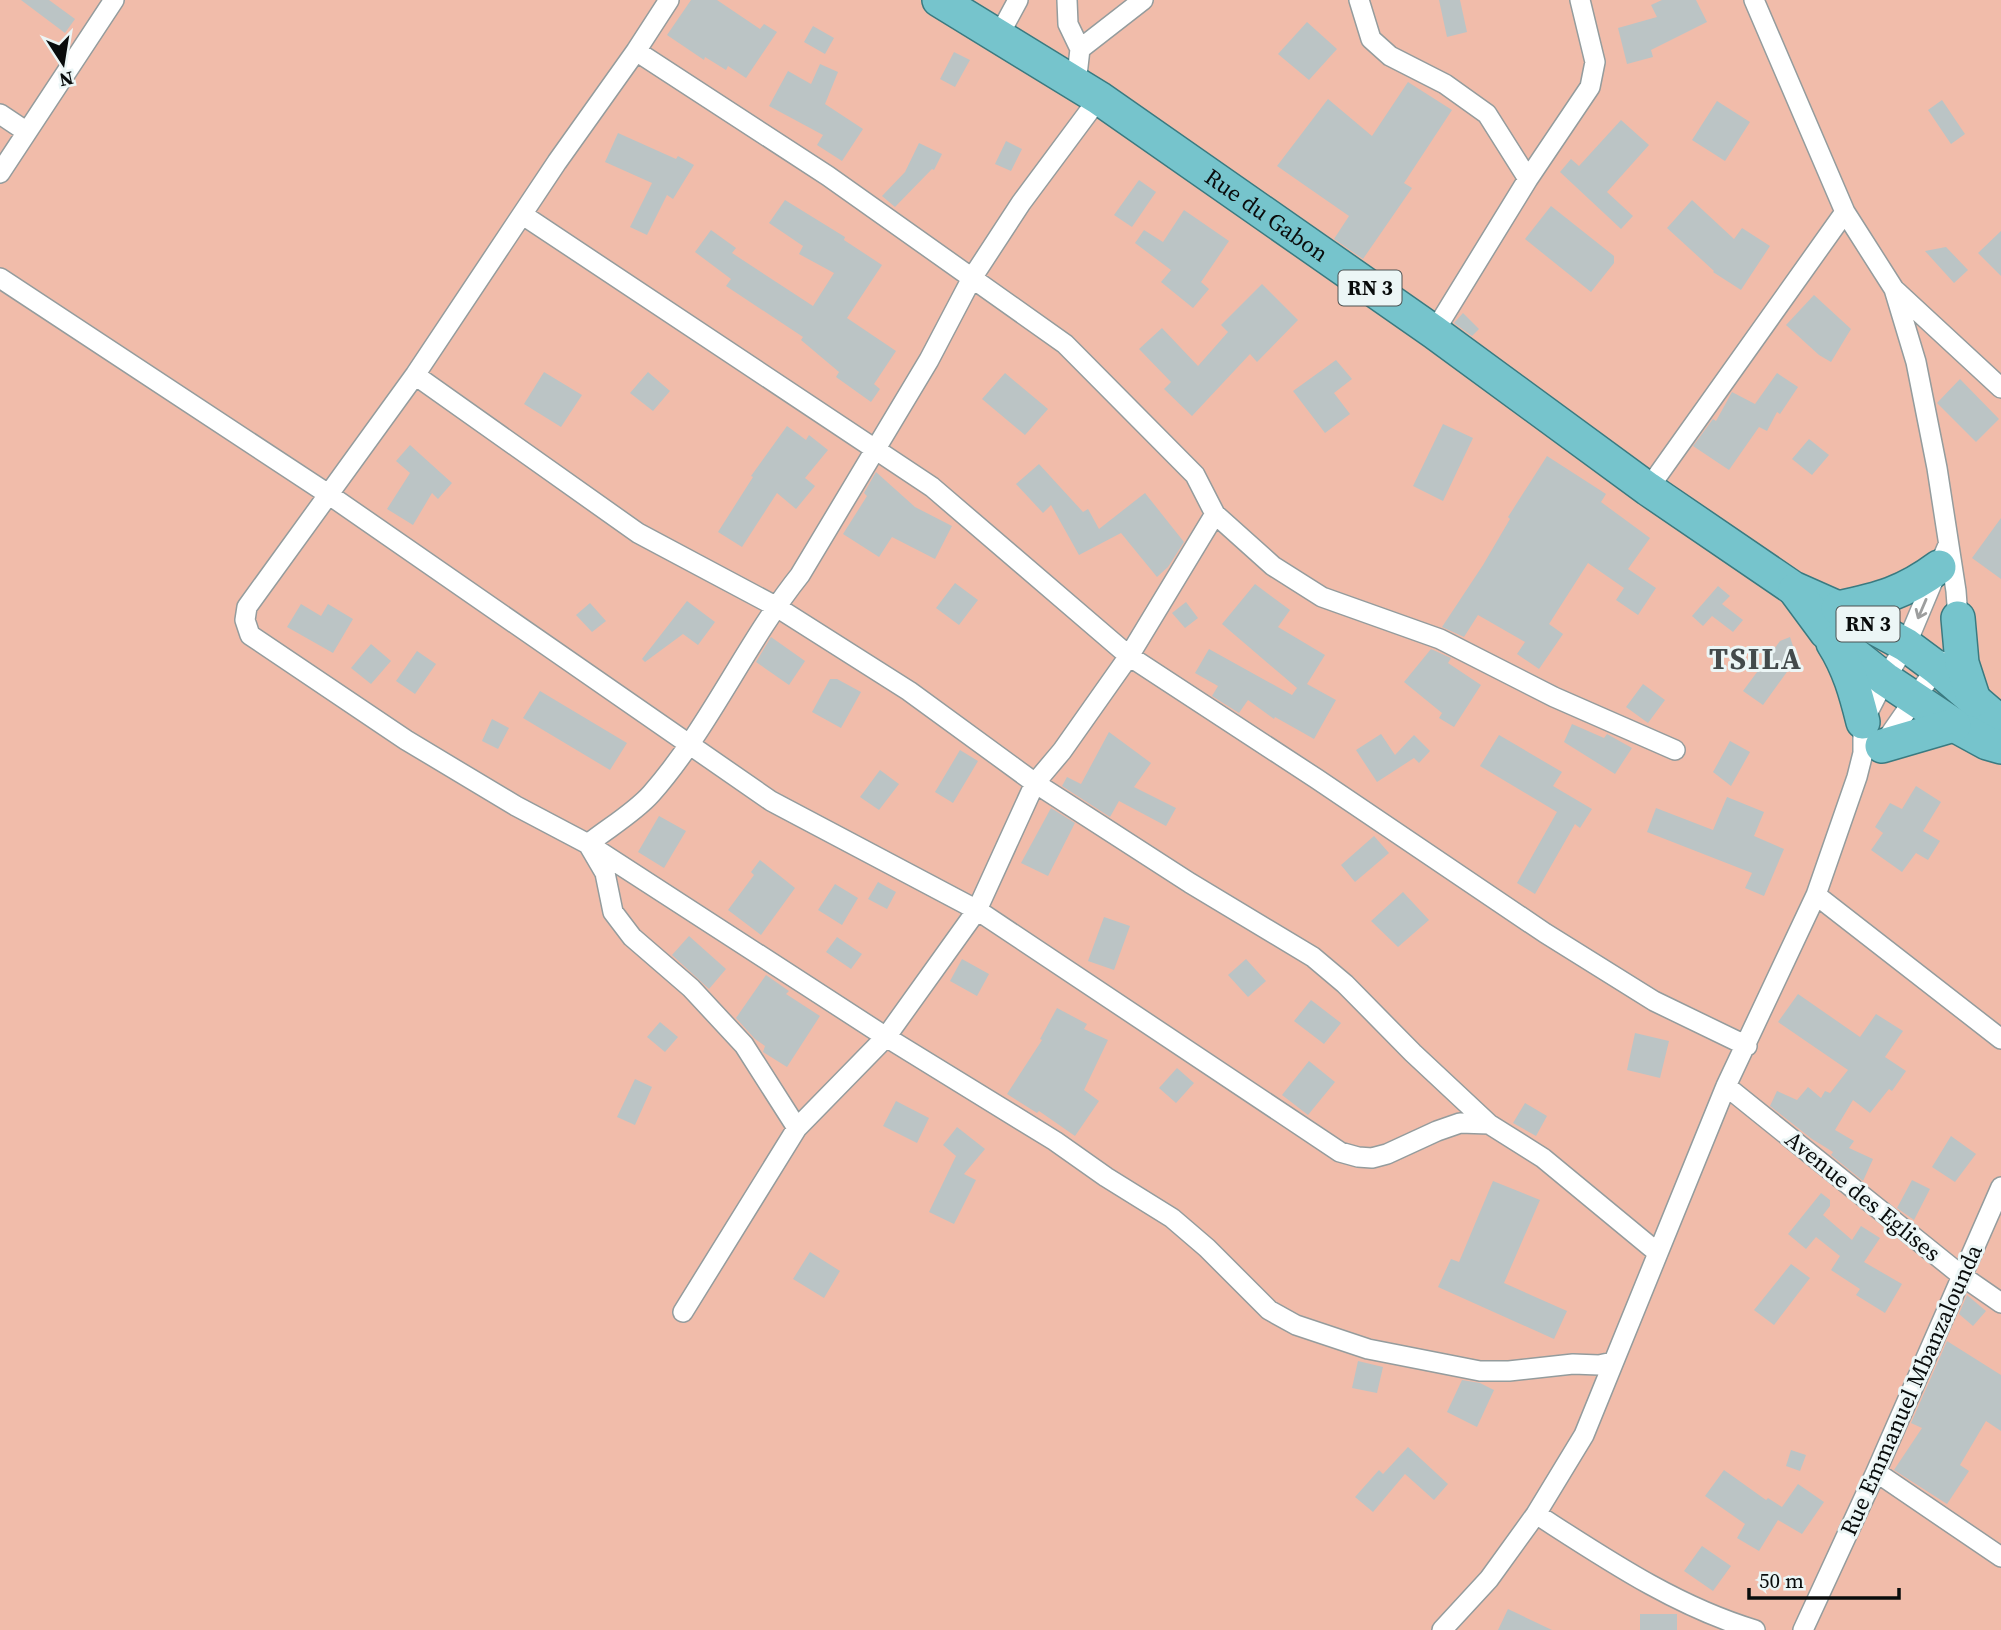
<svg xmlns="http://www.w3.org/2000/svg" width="2001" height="1630" font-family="'Source Serif 4',serif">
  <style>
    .green { fill: #f1bcaa }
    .building { fill: #bbc4c5 }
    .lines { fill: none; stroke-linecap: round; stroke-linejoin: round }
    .minor-casing { stroke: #949c9d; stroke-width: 22 }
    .trunk-casing { stroke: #3a7a80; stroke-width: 36 }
    .minor { stroke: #fff; stroke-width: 19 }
    .trunk { stroke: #76c4cc; stroke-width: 33 }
    .oneway { stroke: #9d9e9e }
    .labels { text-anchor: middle; stroke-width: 6; stroke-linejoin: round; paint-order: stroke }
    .shield { fill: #ecf6f6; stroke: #4d5252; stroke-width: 2 }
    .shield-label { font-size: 21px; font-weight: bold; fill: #090c0c }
    .street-label { font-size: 23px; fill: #090c0c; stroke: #ecf6f6 }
    .district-label { font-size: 30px; font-weight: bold; letter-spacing: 2px; fill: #434a4b; stroke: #ecf6f6 }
  </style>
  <rect width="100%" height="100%" fill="#ecf6f6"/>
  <!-- green -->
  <path class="green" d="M0,0H2001V1630H0Z"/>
  <!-- building -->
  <path class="building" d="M21,0H49L75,19L65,33Z
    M691,0H717L760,29L764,24L777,32L746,78L728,66L726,70L705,57L704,60L667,35Z
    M1439,0H1460L1467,32L1447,37Z
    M1662,0H1696L1707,22L1651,50L1653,57L1627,64L1618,28L1657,17L1651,5Z
    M1307,22L1337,49L1309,80L1278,54Z
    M813,26L834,38L825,54L804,42Z
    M954,52L970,60L955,87L940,79Z
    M820,64L838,72L825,104L863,129L842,161L817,145L823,135L769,106L788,71L811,84Z
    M1408,82L1452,110L1404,183L1412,188L1363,259L1334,239L1349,216L1277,166L1328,99L1372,136Z
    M1942,100L1965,134L1951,144L1928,110Z
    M1717,101L1750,122L1725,161L1692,140Z
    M1621,120L1649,145L1607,192L1633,216L1621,229L1560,172L1571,159L1579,166Z
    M618,133L676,159L678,156L694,165L673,199L667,195L647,235L630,227L652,183L605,162Z
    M1006,141L1022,149L1011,171L995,164Z
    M919,143L942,154L934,170L932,169L895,207L882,196L905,172Z
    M1139,180L1156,192L1132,227L1114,215Z
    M785,200L845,237L844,240L882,265L847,318L896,351L874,384L880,389L871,402L836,377L839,372L801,340L803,337L726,286L731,279L695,252L711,230L736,248L732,253L813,306L834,273L799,254L803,246L769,223Z
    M1692,200L1734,239L1742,228L1770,246L1741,290L1713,272L1714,271L1667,228Z
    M1551,206L1614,256V263L1591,292L1525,239Z
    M1184,210L1229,241L1201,282L1209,289L1193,308L1161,282L1171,270L1135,243L1144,230L1163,242Z
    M2001,231V276L1978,253Z
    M1946,247L1968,270L1954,283L1925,251Z
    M1262,284L1298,320L1257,362L1250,354L1192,416L1164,389L1171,382L1139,349L1162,328L1198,366L1228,332L1221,325Z
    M1814,295L1851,329L1831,362L1819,355L1786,325Z
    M1463,313L1479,329L1472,336L1454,323Z
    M1336,360L1352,379L1334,393L1350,414L1325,433L1293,391Z
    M544,372L582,395L561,427L524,404Z
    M648,372L670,391L653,411L630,393Z
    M1005,373L1048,409L1025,435L982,399Z
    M1777,373L1798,387L1780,414L1777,412L1767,431L1759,427L1729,470L1693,446L1713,419L1716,421L1732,392L1755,404Z
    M1960,379L1999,419L1976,442L1937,403Z
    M1443,424L1473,438L1443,501L1413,486Z
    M787,426L806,440L809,435L828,450L805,478L815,486L796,509L777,493L742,547L718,532L753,477L751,476Z
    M1809,439L1829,455L1812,475L1792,459Z
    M410,445L452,483L438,499L432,493L413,525L387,509L410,473L396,461Z
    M1547,456L1606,494L1601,502L1650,538L1628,569L1656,588L1638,615L1616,600L1624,588L1588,563L1549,624L1563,634L1539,669L1517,654L1525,642L1478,615L1464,637L1442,627L1483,565L1510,519L1508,517Z
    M1039,464L1083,512L1088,509L1099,529L1145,493L1184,542L1168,567L1157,577L1121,533L1079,555L1051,505L1043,513L1016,484Z
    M876,472L915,507L952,526L935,559L892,537L879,557L843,534L867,496L864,493Z
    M2001,518V579L1972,558Z
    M955,583L978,600L959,625L936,608Z
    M1255,584L1290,610L1278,627L1325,655L1307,684L1336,700L1314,739L1275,717L1274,719L1248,700L1239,713L1212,696L1218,686L1195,673L1209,649L1292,695L1297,688L1222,624Z
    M1718,586L1730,596L1722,604L1743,620L1733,632L1712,616L1703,626L1692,616Z
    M687,601L715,622L698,645L683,634L645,662L642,659Z
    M1186,602L1198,618L1185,628L1172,613Z
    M590,603L606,621L592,632L576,615Z
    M301,604L321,616L328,604L353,619L333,653L287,627Z
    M771,637L805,661L789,685L756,662Z
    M1790,637L1797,658L1763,705L1743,691L1780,641Z
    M371,644L391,661L371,684L351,668Z
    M1431,649L1451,658L1448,663L1481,685L1454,727L1439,718L1442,713L1404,682Z
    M417,651L436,664L415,694L396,681Z
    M830,679H837L861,692L841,728L812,712Z
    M1643,684L1665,700L1648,723L1626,707Z
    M540,691L627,743L610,770L523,718Z
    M492,719L509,728L498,749L482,741Z
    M1572,724L1604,738L1607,734L1632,748L1615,774L1564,742Z
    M1109,732L1151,763L1134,787L1176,808L1166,826L1119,801L1110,817L1062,786L1067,777L1081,784Z
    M1381,734L1395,755L1414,735L1430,751L1419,763L1414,758L1377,782L1356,750Z
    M1499,735L1562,772L1553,786L1592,809L1580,828L1575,824L1535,894L1517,883L1557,812L1480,766Z
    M1730,741L1750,752L1731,786L1713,772Z
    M960,750L978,761L953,803L935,792Z
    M880,770L899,784L879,810L860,797Z
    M1916,786L1941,802L1923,831L1940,841L1928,860L1916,853L1902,872L1871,850L1883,833L1875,827L1890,803L1902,809Z
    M1727,797L1764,812L1754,836L1784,849L1764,896L1745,888L1752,873L1647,832L1656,808L1713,830Z
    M1051,808L1075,823L1048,876L1021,863Z
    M659,816L686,831L664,868L638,852Z
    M1374,836L1389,853L1355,882L1341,865Z
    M760,860L795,888L761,935L728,910L754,875L751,872Z
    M878,882L896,892L887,909L868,899Z
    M835,884L858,898L842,925L818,910Z
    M1403,892L1429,920L1398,947L1371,921Z
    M1104,917L1130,926L1114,970L1088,961Z
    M689,936L726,969L709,989L672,955Z
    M837,937L862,954L851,969L826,952Z
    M962,959L989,974L977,996L950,981Z
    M1246,959L1266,981L1248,997L1228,975Z
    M766,975L789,991L786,994L820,1016L787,1067L763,1052L765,1046L755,1039L736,1018Z
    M1798,994L1860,1037L1876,1014L1903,1031L1885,1057L1906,1071L1892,1091L1889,1089L1870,1113L1853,1100L1835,1130L1854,1141L1849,1148L1873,1159L1863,1181L1831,1155L1833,1152L1812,1139L1770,1106L1777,1091L1797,1100L1808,1087L1821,1098L1825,1091L1830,1093L1848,1070L1778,1022Z
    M1311,1000L1341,1023L1324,1044L1294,1021Z
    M1057,1008L1087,1024L1084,1029L1108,1040L1084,1090L1099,1101L1075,1136L1039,1111L1037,1113L1007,1094L1042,1040L1040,1039Z
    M660,1022L678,1037L665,1052L647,1037Z
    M1635,1033L1669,1041L1660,1078L1627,1070Z
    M1309,1061L1335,1082L1308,1115L1282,1095Z
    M1177,1068L1194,1083L1176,1103L1159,1088Z
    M635,1079L652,1087L635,1125L617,1117Z
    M896,1101L929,1118L917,1143L883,1126Z
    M1525,1103L1547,1116L1536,1136L1513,1123Z
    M957,1127L985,1149L964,1174L976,1180L954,1224L929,1212L956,1156L943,1145Z
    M1951,1136L1976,1154L1955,1182L1932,1167Z
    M1912,1180L1930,1189L1914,1220L1897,1208Z
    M1493,1181L1540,1200L1504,1283L1567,1311L1554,1339L1438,1287L1451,1259L1459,1262Z
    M1821,1193L1830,1200V1206L1823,1215L1852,1240L1861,1226L1880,1238L1864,1262L1902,1284L1885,1313L1856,1295L1860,1289L1831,1270L1840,1256L1816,1237L1806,1249L1788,1234Z
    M810,1252L840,1271L824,1298L793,1279Z
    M1791,1264L1810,1278L1774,1325L1754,1310Z
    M1967,1295L1986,1311L1973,1326L1959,1314Z
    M1947,1341L2001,1375V1431L1986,1421L1960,1465L1969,1471L1947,1504L1894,1470L1922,1428L1911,1423Z
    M1358,1361L1383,1367L1377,1393L1352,1388Z
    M1462,1380L1480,1383L1494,1390L1477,1427L1447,1412Z
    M1408,1447L1448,1484L1434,1500L1405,1474L1373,1512L1355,1497L1379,1470L1383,1474Z
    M1791,1450L1806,1455L1800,1471L1786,1466Z
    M1724,1470L1766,1500L1768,1498L1782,1507L1798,1484L1824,1502L1802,1534L1778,1520L1759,1551L1737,1538L1745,1524L1705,1496Z
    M1702,1546L1731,1566L1713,1591L1684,1571Z
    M1508,1609L1552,1630H1498Z
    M1640,1614H1677V1630H1640Z"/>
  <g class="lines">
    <!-- minor casing -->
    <g class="minor-casing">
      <path id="minor" d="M669,0L636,51L557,162L415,375L247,607L245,620L250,635L406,740L516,806L588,844L886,1037L1055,1141L1106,1177L1172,1218L1207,1248L1269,1310L1296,1325L1368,1349L1480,1371H1509L1573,1364L1599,1365L1613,1362
        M1067,0L1068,24L1080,49L1076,84
        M1359,0L1371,39L1390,56L1445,84L1487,114L1528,179L1434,332
        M1754,0L1845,212L1894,289L1916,362L1937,468L1956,591L1958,618L1955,627
        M998,37L1018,0
        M1080,49L1143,0
        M636,51L828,176L1065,344L1195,475L1215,514L1273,566L1322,597L1440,639L1554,697L1675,750
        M0,114L27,132
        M0,173L114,0
        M1528,179L1590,87L1595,62L1580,0
        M523,215L932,487L1129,656L1317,779L1545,933L1654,1001L1747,1046
        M0,278L328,494L771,801L977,910L1340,1152L1358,1157L1372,1158L1387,1154L1437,1131L1460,1123L1489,1124L1543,1158L1658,1253
        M1894,289L2001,388
        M415,375L638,533L775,606L909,691L1035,783L1190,883L1313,957L1345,984L1413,1053L1489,1124
        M1648,489L1845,212
        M1882,746L1941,661
        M1816,895L2001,1039
        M1726,1086L1962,1276L2001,1303
        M797,1128L744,1045L691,988L632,937L613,912L605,873L588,844C608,828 634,813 651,794C710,727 745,644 800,575L929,360L972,278L1021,203L1099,98
        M683,1312L797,1128L886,1037L977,910L1035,783L1062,751L1129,656L1215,514
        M1876,1472L2001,1557
        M1536,1514C1606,1559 1675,1606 1755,1630
        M1442,1630L1489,1579L1536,1514L1584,1435L1726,1086L1816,895L1857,777L1863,753V722L1885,679L1906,645L1948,545
        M1803,1630L1876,1472L2001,1187"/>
    </g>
    <!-- trunk casing -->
    <g class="trunk-casing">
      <g id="trunk">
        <path id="s1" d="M939,0L1099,98L1434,332L1648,489L1793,588L1838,608L1906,645L1937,668L2001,723"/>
        <path d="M1795,590L1826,632L1885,679L1954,725L1987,743L2001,747"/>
        <path d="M1838,608C1880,599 1904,593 1939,567"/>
        <path d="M1958,618L1962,663L1974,700"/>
        <path d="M1833,643C1849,668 1856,694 1863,722"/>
        <path d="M1882,746L1954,725"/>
      </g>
    </g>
    <!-- minor -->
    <use href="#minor" class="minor"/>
    <!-- trunk -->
    <use href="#trunk" class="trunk"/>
  </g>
  <!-- one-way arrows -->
  <defs><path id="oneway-shaft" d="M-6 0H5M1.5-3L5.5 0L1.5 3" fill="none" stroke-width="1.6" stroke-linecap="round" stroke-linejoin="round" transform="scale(1.75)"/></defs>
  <use class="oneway" href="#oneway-shaft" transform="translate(1922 609) rotate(113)"/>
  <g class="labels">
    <!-- shield labels -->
    <g class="shield">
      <rect x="1338.5" y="270.5" width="63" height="35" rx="5"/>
      <rect x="1836.5" y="606.5" width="63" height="35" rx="5"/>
    </g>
    <g class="shield-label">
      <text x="1370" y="295">RN 3</text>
      <text x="1868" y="631">RN 3</text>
    </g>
    <!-- street labels -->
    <g class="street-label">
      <text dy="8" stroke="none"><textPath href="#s1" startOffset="392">Rue du Gabon</textPath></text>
      <text transform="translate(1863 1196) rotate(39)" y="8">Avenue des Eglises</text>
      <text transform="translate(1911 1390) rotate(-66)" y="8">Rue Emmanuel Mbanzalounda</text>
    </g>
    <!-- district labels -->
    <g class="district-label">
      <text x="1756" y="669">TSILA</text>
    </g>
  </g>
  <!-- north arrow -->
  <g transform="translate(63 63) rotate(168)" stroke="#ecf6f6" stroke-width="5" paint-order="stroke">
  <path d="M0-5L12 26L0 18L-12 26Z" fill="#090c0c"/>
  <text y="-10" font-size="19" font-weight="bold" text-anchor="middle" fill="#090c0c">N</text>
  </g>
  <!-- scale -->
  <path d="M1749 1588v10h150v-10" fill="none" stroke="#090c0c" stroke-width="3.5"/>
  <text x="1759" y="1588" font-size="21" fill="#090c0c" stroke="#ecf6f6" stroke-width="5" paint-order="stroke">50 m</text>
</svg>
